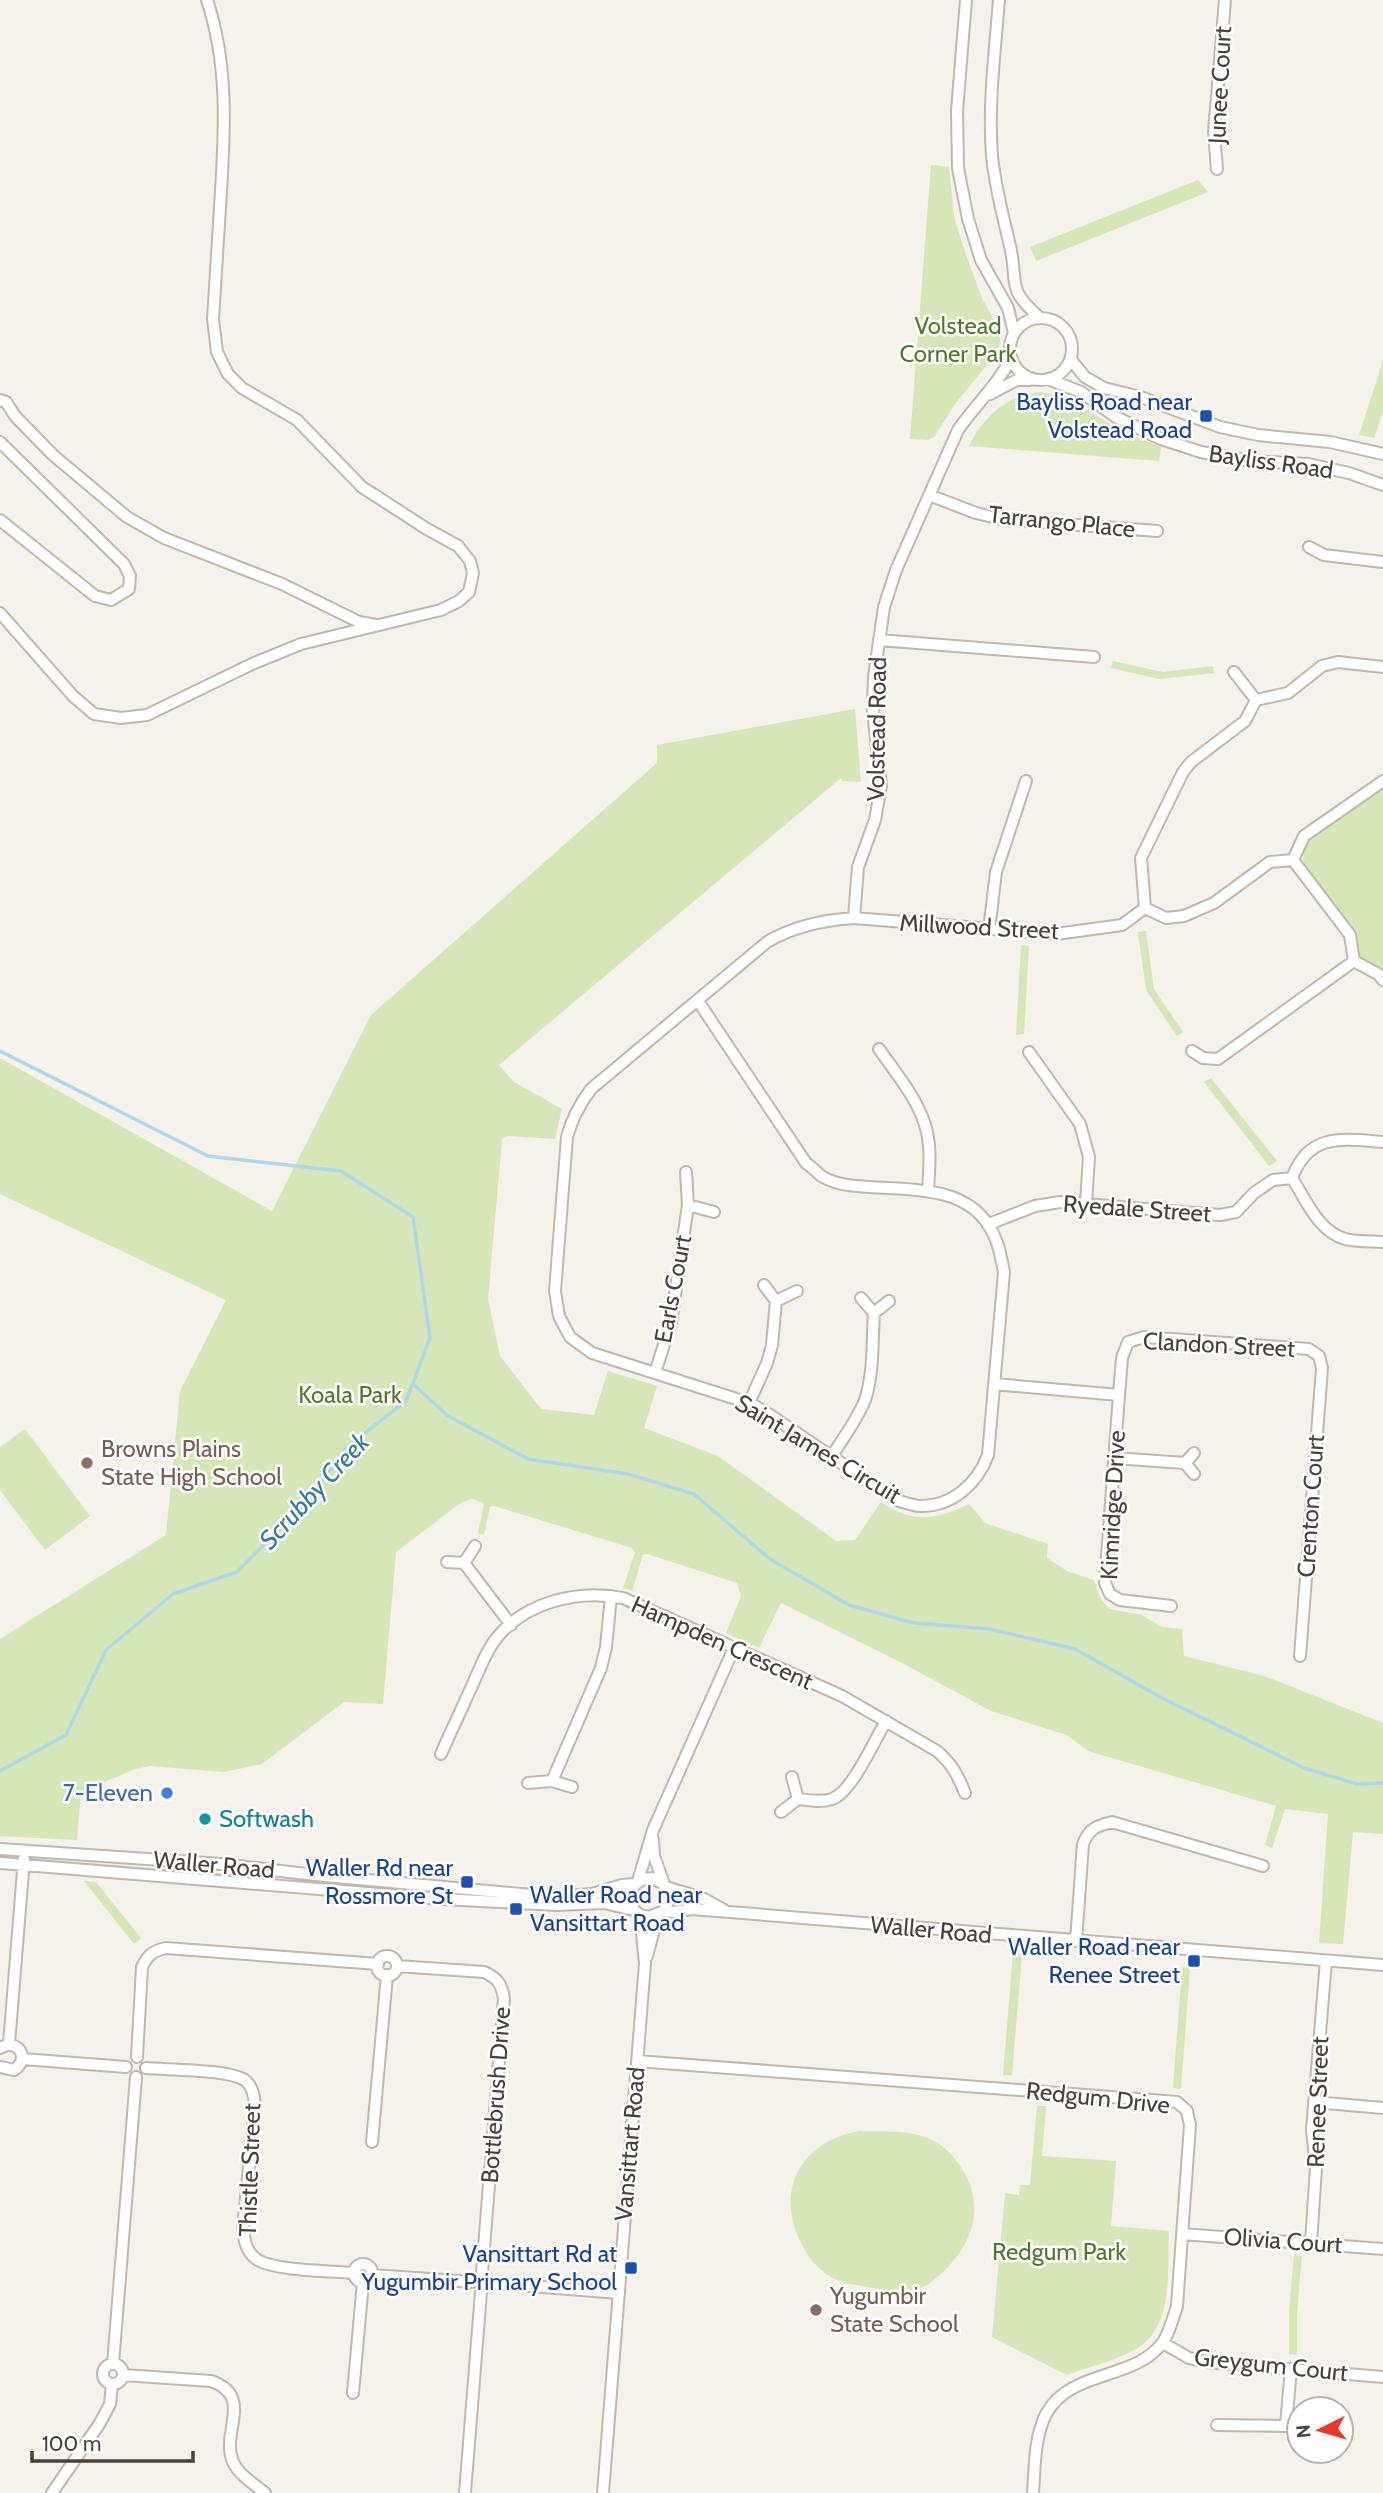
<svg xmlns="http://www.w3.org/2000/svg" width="1383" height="2493" font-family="Cabin,sans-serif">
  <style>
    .green { fill: #d5e7b6 }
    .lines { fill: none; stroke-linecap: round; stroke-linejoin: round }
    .stream { stroke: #abd8ee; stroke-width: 3.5 }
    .minor-casing { stroke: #c0b8ae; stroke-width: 14 }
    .minor { stroke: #fff; stroke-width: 10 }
    .transit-dot { fill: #1a4fb4; stroke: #fff; stroke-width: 2.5 }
    .education-dot { fill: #8d6e63; stroke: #fff; stroke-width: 2.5 }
    .shop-dot { fill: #3f7fe0; stroke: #fff; stroke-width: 2.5 }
    .culture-dot { fill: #0f9aa8; stroke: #fff; stroke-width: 2.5 }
    .labels { text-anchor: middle; stroke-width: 5; stroke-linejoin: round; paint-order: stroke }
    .street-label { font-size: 24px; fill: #494139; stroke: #fff }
    .park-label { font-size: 24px; fill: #51792e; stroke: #fff }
    .transit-label { font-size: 24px; fill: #164399; stroke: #fff; text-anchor: end }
    .education-label { font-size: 24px; fill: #785e54; stroke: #fff; text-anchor: start }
    .shop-label { font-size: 24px; fill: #366cbe; stroke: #fff; text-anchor: end }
    .culture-label { font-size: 24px; fill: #0d838f; stroke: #fff; text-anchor: start }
    .water-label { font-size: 26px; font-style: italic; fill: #327ba1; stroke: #fff }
  </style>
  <rect width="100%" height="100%" fill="#f5f1eb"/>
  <!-- green -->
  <path class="green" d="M931,165L949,167L954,217L966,255L982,298L1001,333L999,350L955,404L934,437L928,440L910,439Z
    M1198,180L1208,192L1036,261L1030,247Z
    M1383,361V411L1374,438L1359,435Z
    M1038,392C1071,394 1086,411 1114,426C1129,434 1145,440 1161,447L1159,461L969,446C983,418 1005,396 1038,392Z
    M1113,661L1163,672L1213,666L1214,673L1159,679L1111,668Z
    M855,709L861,782L842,781L841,778L499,1065L514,1082L562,1109L555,1139L507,1136L502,1139L488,1299L500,1356L541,1409L594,1415L608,1371L657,1386L644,1428L718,1456L836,1541L855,1540L881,1502C914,1524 934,1520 969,1504L985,1523L1048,1544L1047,1558L1067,1571L1094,1580L1101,1600L1110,1609L1142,1615L1162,1627L1182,1629L1184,1656L1264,1676L1383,1723V1834L1353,1832L1343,1944L1319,1943L1328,1814L1285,1809L1272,1848L1265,1845L1276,1806L1088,1751L1067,1735L991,1711L900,1662L781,1603L759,1648L726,1633L741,1596L737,1583L647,1554L643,1555L632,1591L623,1588L635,1552L632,1548L494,1506L490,1507L484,1535L478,1533L484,1503L472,1499L462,1502L396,1552L383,1704L344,1702L262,1764L224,1772L150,1766L135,1769L81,1792L77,1840L0,1836V1639L166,1535L180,1391L226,1300L0,1194V1058L272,1211L371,1015L657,763V745Z
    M1383,787V971L1360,958L1353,931L1304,865C1301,853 1305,844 1313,835Z
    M1146,931L1154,989L1183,1032L1177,1036L1146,990L1138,932Z
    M1021,945L1029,946L1024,1034L1016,1035Z
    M1211,1078L1277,1161L1269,1166L1204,1082Z
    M25,1429L90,1516L45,1550L0,1490V1447Z
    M84,1881L96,1882L141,1938L134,1944Z
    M1013,1953L1022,1954L1012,2075H1003Z
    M1182,1967L1190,1968L1181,2089L1173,2088Z
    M1037,2106H1046L1042,2156L1116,2161L1111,2226L1169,2231C1167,2270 1175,2329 1134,2350C1114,2361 1089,2367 1067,2375L992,2337L1005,2193L1019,2195L1020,2185H1030Z
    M859,2131C883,2132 910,2129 932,2140C945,2146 955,2158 962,2169C985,2205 974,2241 945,2270C936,2278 927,2288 914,2290C900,2292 886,2290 872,2288C859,2285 842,2284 831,2277C817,2269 807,2256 800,2241C775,2188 802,2141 859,2131Z
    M1294,2255L1302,2256L1297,2312V2355L1289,2354V2311Z"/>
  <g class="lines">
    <!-- stream -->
    <path class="stream" d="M0,1051L208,1156L341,1171L413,1217L430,1338L406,1401L347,1447L307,1501L237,1572L173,1594L106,1650L66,1735L0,1771
      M413,1384L448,1416L528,1459L628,1474L694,1494L770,1559L849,1605L914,1623L989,1629L1075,1649L1162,1698L1304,1768L1357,1784L1383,1783"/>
    <!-- minor casing -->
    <g class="minor-casing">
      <path id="minor" d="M966,0L957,111L958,168L968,219L981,260L1008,308L1014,333
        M999,0C995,52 988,104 992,156C995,187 1003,216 1010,246C1019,284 1005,287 1039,317
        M1217,169L1214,132L1225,0
        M1010 349a31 31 0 1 1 62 0a31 31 0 1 1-62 0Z
        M1071,360L1085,377L1104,388L1141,397L1220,427L1258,435L1330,442L1383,454
        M1048,379L1081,392L1116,417L1161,439L1201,452L1251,461L1308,464L1349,473L1383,485
        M990,394L1017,380H1030
        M0,400L6,402L15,416L53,455L127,517L164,538L282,584L359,622L376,625
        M0,442L124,564L130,576L129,589L111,600L95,596L0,520
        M929,495L976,513L1001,519L1157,531
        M1309,547L1324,555L1383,562
        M0,613L73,696L94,714L121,718L147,715L252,664L301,644L441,610L459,601L469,592L473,573L470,561L458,546L427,529L362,487L297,420L242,388L228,374L217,352L213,319C216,276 218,234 221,191C225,126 228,63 207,0
        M879,640L1094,657
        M1234,672L1256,700
        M1293,860L1350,935L1354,961L1378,974L1383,980
        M1293,860L1304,836L1383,781
        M1145,908L1141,858L1183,772L1191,762L1245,721L1256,700L1288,693L1322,666L1338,662L1383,667
        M854,918L858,867L875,820L881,786L873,710L874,677L884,607L896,570L958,430C975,405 997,386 1011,358
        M989,930L996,872L1026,781
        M698,1001L806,1163C812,1167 817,1173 823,1177C837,1185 854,1186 870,1187C911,1190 964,1186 989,1226C998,1240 1001,1256 1004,1272L988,1455C977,1484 952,1507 919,1506C912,1505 903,1502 896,1500L764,1411L749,1403L592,1353L570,1337L559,1316L555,1291L567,1137C572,1118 579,1105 591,1089L767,942C794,926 823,920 854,918L1056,934L1122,925L1145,908L1166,918L1184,916L1214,903L1270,862L1293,860
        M879,1049C895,1072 917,1098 925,1125C932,1146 929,1169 928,1191
        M1192,1051L1203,1058L1218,1059L1354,961
        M1029,1052L1080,1124L1089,1157L1086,1203
        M686,1172L688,1205L714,1212
        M1292,1178C1306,1200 1318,1231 1345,1239C1356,1242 1371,1241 1383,1242
        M989,1224L1035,1206L1060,1202L1220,1215L1236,1212L1254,1193L1273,1180L1292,1178C1309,1132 1343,1139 1383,1142
        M764,1285L776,1301L797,1291
        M861,1298L874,1313L889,1301
        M655,1373L671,1322L688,1205
        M994,1384L1119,1395L1122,1358L1128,1342L1144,1337L1309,1349L1319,1356L1322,1368L1300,1656
        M1119,1395L1105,1583L1110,1594L1120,1600L1171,1606
        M749,1403L767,1363L772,1345L776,1301
        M1194,1453L1185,1463L1194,1474
        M832,1456C843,1438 857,1420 865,1400C874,1373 872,1341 874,1313
        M1114,1458L1185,1463
        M447,1562L464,1563L475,1546
        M464,1563L511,1625
        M441,1754C452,1729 464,1704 475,1679C481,1666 486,1652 495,1640C524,1602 578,1589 623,1598L842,1696L937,1751C951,1763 958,1775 965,1793
        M552,1781L601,1668L606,1647L611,1596
        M528,1783L552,1781L572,1787
        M798,1799C809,1800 821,1803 832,1799C852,1792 874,1741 886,1721
        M781,1812L798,1799L792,1777
        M653,1839L654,1856L664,1884
        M0,1849L221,1864L315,1875L554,1897L592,1894L622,1885L635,1884
        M0,1863L441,1899L557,1905L604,1903L634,1910L640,1915L649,1917L664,1911L669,1899L664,1884L652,1878C633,1879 625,1894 634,1910
        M638,1881L653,1830L734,1648
        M666,1887L702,1898L724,1910
        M664,1911L674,1912L692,1909L1383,1965
        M1076,1941L1083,1844C1089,1829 1096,1826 1112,1822L1263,1866
        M647,1956L658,1915
        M377 1966a10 10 0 1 1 20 0a10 10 0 1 1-20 0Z
        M397,1966L484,1972C498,1978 502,1985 504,1999L482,2272
        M9,2044L24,1859
        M0,2048C18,2037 31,2059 14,2070L0,2067
        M137,2057L142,1967C148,1955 152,1951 166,1948L378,1964
        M23,2059L126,2067
        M637,2061L1177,2102L1187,2111L1190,2125L1177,2306C1173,2318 1170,2331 1163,2342C1135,2381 1070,2369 1046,2414C1034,2438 1035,2467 1033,2493
        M146,2068C168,2070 230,2069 246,2081C253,2087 254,2097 255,2106L243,2227C244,2238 245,2250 255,2258C270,2271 332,2271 354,2273
        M1314,2102L1383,2108
        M372,2142L387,1975
        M1182,2234L1383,2249
        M1311,2243L1316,2168L1312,2130L1326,1961
        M354 2273a9 9 0 1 1 18 0a9 9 0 1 1-18 0Z
        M372,2275L472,2282
        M492,2283L619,2293
        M1163,2343L1189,2358L1206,2362L1383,2377
        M113,2364L136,2077
        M103 2374a10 10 0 1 1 20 0a10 10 0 1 1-20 0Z
        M123,2375L211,2381C255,2396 220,2433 233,2462C239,2475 254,2484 265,2493
        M353,2393L363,2282
        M1217,2425L1299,2426
        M1286,2425L1291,2369
        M52,2493L100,2423L110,2404L112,2384
        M465,2493L481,2292
        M603,2493L645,1963L640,1915"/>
    </g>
    <!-- minor -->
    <use href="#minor" class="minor"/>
  </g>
  <!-- markers -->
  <g class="transit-dot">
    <rect x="1199" y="409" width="14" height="14" rx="3.5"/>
    <rect x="460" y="1875" width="14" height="14" rx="3.5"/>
    <rect x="509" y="1902" width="14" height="14" rx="3.5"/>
    <rect x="1187" y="1954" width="14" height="14" rx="3.5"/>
    <rect x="624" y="2261" width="14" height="14" rx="3.5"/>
  </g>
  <g class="education-dot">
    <circle cx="87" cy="1463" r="7"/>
    <circle cx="816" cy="2310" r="7"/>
  </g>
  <circle class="shop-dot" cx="167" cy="1793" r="7"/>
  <circle class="culture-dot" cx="205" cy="1819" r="7"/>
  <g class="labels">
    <!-- street labels -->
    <g class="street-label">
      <text transform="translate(1220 85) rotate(-87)" y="8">Junee Court</text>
      <text transform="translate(1271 462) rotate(8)" y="8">Bayliss Road</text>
      <text transform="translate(1062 522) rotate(6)" y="8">Tarrango Place</text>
      <text transform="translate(877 729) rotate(-89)" y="8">Volstead Road</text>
      <text transform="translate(979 927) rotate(3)" y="8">Millwood Street</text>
      <text transform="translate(1137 1209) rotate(4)" y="8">Ryedale Street</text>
      <text transform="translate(673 1289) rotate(-79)" y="8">Earls Court</text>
      <text transform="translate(1219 1345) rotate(3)" y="8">Clandon Street</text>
      <text transform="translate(818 1449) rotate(31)" y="8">Saint James Circuit</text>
      <text transform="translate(1113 1505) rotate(-87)" y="8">Kimridge Drive</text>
      <text transform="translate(1311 1506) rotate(-86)" y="8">Crenton Court</text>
      <text transform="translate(722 1643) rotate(24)" y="8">Hampden Crescent</text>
      <text transform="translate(214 1865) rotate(5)" y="8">Waller Road</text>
      <text transform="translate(931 1930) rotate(5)" y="8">Waller Road</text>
      <text transform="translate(496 2095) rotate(-86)" y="8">Bottlebrush Drive</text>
      <text transform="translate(1098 2098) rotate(6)" y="8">Redgum Drive</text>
      <text transform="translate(1318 2102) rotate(-88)" y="8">Renee Street</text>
      <text transform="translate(630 2144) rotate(-85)" y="8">Vansittart Road</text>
      <text transform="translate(250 2170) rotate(-88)" y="8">Thistle Street</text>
      <text transform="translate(1283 2241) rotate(4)" y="8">Olivia Court</text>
      <text transform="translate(1271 2365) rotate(6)" y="8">Greygum Court</text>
    </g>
    <!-- park labels -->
    <g class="park-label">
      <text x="958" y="334">Volstead<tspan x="958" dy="28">Corner Park</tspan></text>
      <text x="350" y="1403">Koala Park</text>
      <text x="1059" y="2260">Redgum Park</text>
    </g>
    <!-- transit labels -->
    <g class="transit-label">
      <text x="1192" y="410">Bayliss Road near<tspan x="1192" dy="28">Volstead Road</tspan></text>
      <text x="453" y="1876">Waller Rd near<tspan x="453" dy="28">Rossmore St</tspan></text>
      <text x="530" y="1903" text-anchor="start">Waller Road near<tspan x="530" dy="28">Vansittart Road</tspan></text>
      <text x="1180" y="1955">Waller Road near<tspan x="1180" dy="28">Renee Street</tspan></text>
      <text x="617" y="2262">Vansittart Rd at<tspan x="617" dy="28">Yugumbir Primary School</tspan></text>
    </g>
    <!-- education labels -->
    <g class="education-label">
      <text x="101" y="1457">Browns Plains<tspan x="101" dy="28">State High School</tspan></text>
      <text x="830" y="2304">Yugumbir<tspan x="830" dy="28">State School</tspan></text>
    </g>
    <!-- shop labels -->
    <g class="shop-label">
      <text x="153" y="1801">7-Eleven</text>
    </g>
    <!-- culture labels -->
    <g class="culture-label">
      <text x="219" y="1827">Softwash</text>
    </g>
    <!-- water labels -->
    <g class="water-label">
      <text transform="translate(314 1491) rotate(-47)" y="9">Scrubby Creek</text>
    </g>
  </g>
  <!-- north arrow -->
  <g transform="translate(1320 2430) rotate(265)"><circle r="33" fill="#ffffff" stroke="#b6b3b0" stroke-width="2"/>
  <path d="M0-5L12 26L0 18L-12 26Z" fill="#f03426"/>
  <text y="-10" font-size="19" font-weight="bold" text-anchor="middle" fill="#494139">N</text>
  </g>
  <!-- scale -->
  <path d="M32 2451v10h161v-10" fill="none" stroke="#494139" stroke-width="3.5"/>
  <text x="42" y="2451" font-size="21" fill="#494139" stroke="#ffffff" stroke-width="5" paint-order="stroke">100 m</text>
</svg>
